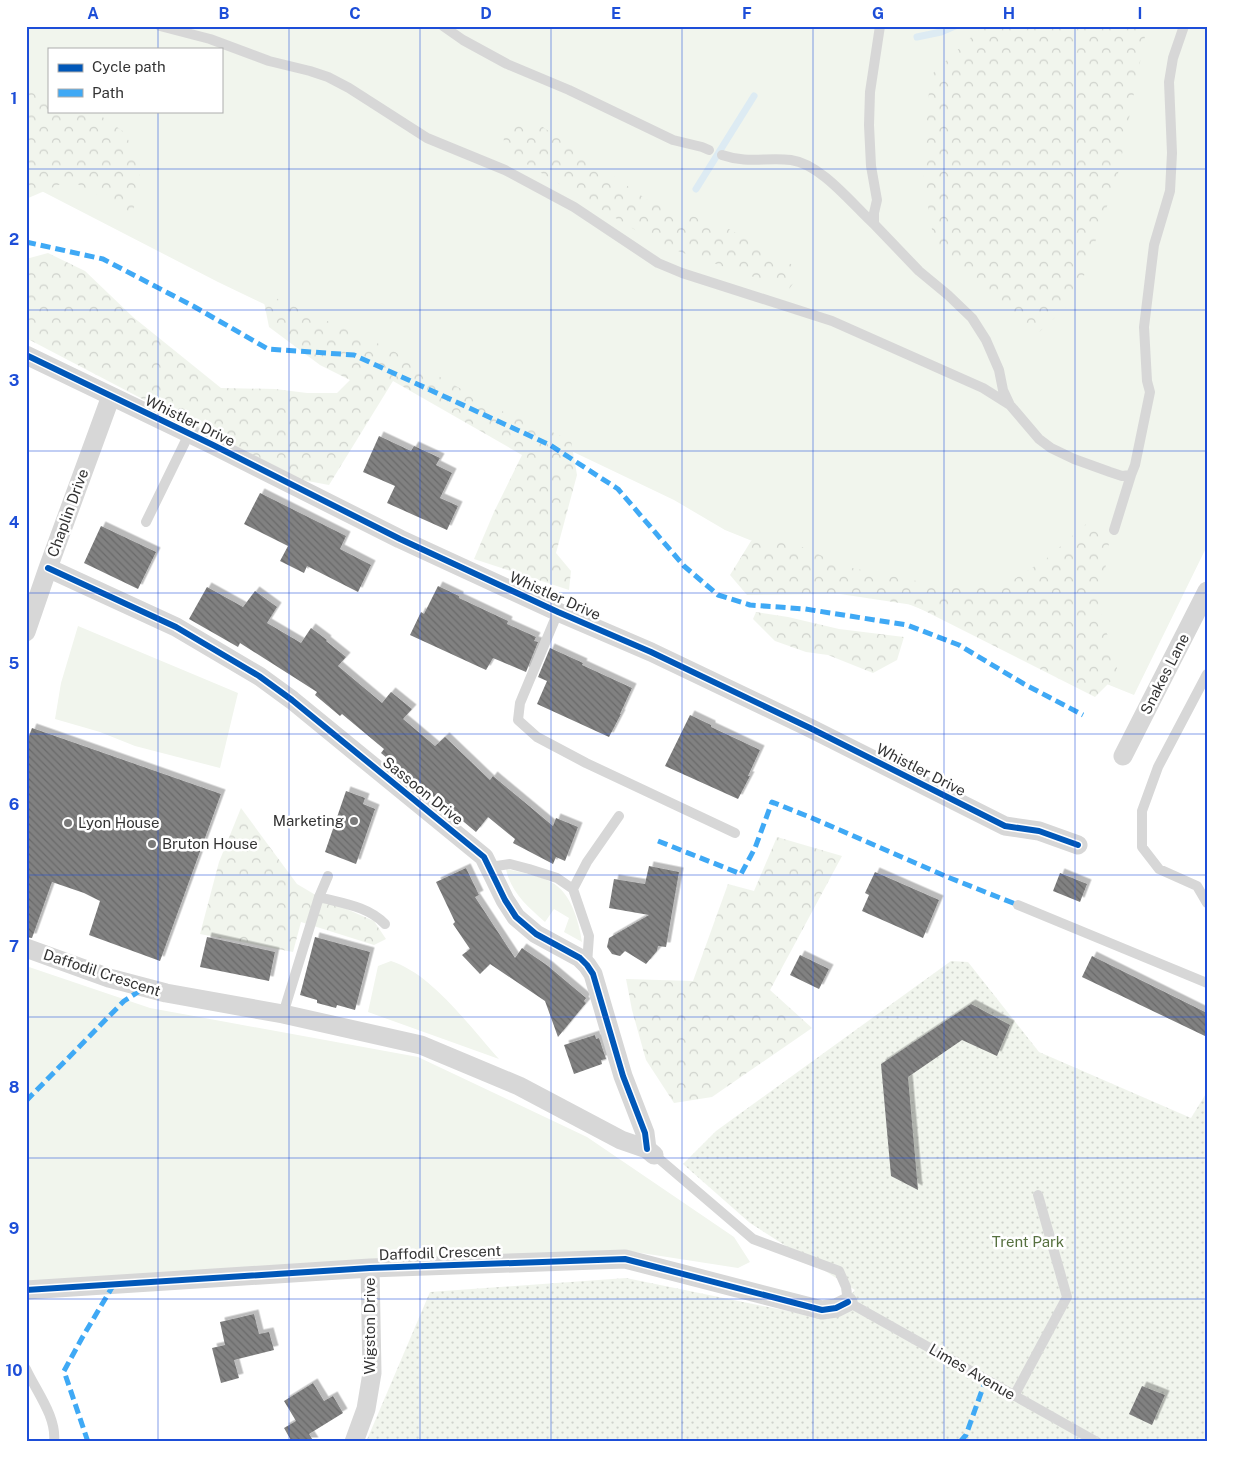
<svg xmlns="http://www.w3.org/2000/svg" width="1233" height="1468" font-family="'Public Sans',sans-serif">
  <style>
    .grass { fill: #f1f5ed; fill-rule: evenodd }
    .forest { fill: url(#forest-crowns) }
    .park { fill: url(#park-dots) }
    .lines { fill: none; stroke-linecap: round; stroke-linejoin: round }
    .stream { stroke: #ddebf3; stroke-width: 7 }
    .building { fill: url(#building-back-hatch); filter: url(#shadow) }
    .service { stroke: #d7d7d7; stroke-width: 10 }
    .minor { stroke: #d7d7d7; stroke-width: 19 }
    .quiet { stroke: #3fa9f5; stroke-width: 5; stroke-dasharray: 10 5; stroke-linecap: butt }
    .cycleway-casing { stroke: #fff; stroke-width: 9 }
    .cycleway { stroke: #0057b8; stroke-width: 6 }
    .grid { fill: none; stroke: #1d4ed8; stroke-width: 1; stroke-opacity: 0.55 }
    .poi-dot { fill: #7a7a7a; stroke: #fff; stroke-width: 2 }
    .labels { text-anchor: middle; stroke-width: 5; stroke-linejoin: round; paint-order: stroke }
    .street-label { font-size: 15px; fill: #333; stroke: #fff }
    .poi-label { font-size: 15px; fill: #333; stroke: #fff; text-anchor: start }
    .park-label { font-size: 15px; fill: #56703f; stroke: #fff }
    .neatline { fill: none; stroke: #1d4ed8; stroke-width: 2 }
    .grid-label { font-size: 16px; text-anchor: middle; font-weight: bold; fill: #1d4ed8 }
  </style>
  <defs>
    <pattern id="forest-crowns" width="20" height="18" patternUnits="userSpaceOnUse" patternTransform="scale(1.25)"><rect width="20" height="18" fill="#f1f5ed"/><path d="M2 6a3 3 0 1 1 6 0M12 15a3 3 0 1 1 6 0" fill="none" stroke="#cfd2cc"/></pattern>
    <pattern id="park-dots" width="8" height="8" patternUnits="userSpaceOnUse" patternTransform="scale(1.25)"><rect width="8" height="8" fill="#f1f5ed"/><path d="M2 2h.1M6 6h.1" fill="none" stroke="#cfd2cc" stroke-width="1.8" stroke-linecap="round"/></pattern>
    <pattern id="building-back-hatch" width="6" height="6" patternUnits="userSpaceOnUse" patternTransform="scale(1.25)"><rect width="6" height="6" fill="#818181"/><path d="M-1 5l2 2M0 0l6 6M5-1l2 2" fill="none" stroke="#6a6a6a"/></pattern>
    <filter id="shadow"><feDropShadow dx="4.5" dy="-4.5" stdDeviation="0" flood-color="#0004"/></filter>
  </defs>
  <rect width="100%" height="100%" fill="#fff"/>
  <!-- grass -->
  <path class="grass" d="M26,26H1207V546L1134,695L725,530L674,500L218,282L26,183ZM49,49H221V111H49Z
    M78,626L238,693L220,768L135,746L100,732L55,719L61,683Z
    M506,869C520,872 538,875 551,882C571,892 579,922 582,942L564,932L569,918L554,909L545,922C528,907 511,893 506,869Z
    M391,961C432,974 470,1027 499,1059L368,1012L378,966Z
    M26,966L150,1008L418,1057L587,1137L734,1237L750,1262L738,1268L622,1250L26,1281Z"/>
  <!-- forest -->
  <path class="forest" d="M983,26H1147L1119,170L1077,297L1036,335L935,247L923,177L930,76Z
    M26,90L49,91V111H94L124,132L141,164L133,214L70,180L26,199Z
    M537,123L649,201L727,228L803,271L789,289L660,245L505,151L502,124Z
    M48,253L85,271L133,317L221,388L275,389L307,393H337L350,380L320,365L269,327L262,292L388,348L497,409L571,440L577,475L556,553L571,571L569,590L474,559L494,512L522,455L393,381L329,485L302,480L215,437L26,338V259Z
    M1086,524L1108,528L1109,550L1099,599L1103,625L1117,656V675L1095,697L913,605L840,594L747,595L730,575L751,541L791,542L847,567L951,588L1005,585L1046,559Z
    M756,612L788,617L839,629L904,637L897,660L873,673L828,655L806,652L775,641L753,619Z
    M241,808L297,884L319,897L374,921L386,939L374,945L301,922L293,952L200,934L219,862Z
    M777,837L842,856L770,990L812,1028L712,1097L674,1103L646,1060L632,1010L626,979L693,981L728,884L754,891Z"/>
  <!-- park -->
  <path class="park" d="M951,961L968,962L1039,1052L1191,1118L1207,1092V1442H366L430,1292L626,1278L827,1319L855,1290L750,1223L683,1164L716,1131Z"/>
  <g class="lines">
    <!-- stream -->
    <path class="stream" d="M917,37L941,32L955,26
      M696,189L754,96"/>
  </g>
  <!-- building -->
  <path class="building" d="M379,436L411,451L414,446L440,458L436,465L452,473L440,498L458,506L447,530L387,503L395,486L363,472Z
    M260,493L346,536L340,549L371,565L358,592L307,566L304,573L280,561L288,546L244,524Z
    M101,526L156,552L138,589L84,563Z
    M438,586L459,596V598L508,621L507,624L536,637L534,641L538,642L526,672L493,658L486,670L410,635L421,612L424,614Z
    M207,587L243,607L255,591L277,607L267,623L301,643L311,628L327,640L326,641L346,657L338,666L382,703L391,692L412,709L403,719L435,746L445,737L490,780L493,776L553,826L556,818L578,827L565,861L556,857L553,864L513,843L515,839L488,817L476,832L381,753L384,749L342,714L340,716L315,695L317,692L240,643L238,647L189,619Z
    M550,648L583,663L582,665L632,688L620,714H621L609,737L537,704L547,681L538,677Z
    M690,715L711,725V727L760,750L748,776H750L738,799L665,766Z
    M32,728L221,794L160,961L89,935L100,901L84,893L52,882L32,938L26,937V744Z
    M346,791L365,798L363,804L375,809L356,864L325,852Z
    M649,866L679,872L666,947L658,946L657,951L646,964L625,951L620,956L612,954L607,947L609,938L649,915L609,908L614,879L645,884Z
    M466,868L479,895L475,897L515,958L522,948L548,966L586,998L584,1001L586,1003L558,1037L545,1001L490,964L480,974L462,955L470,949L453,924L455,922L436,882Z
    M875,872L939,900L923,938L862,911L869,895L865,893Z
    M1060,873L1087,884L1080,902L1053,891Z
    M207,937L275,952L269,981L200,967Z
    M315,937L370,952L355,1010L337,1005L336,1008L317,1003V1000L300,995Z
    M800,955L829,969L819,989L790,975Z
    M1092,956L1207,1013V1037L1082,977Z
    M971,1004L1010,1025L997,1056L962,1040L908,1077L918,1190L891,1176L881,1064Z
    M595,1035L596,1039L599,1038L606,1059L601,1060L602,1064L574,1074L564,1045Z
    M254,1314L259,1334L269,1332L274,1350L234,1360L239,1378L221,1383L212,1348L225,1345L220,1322Z
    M313,1383L324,1401L333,1396L343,1413L309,1434L314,1442H292L284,1428L296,1421L284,1401Z
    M1142,1386L1165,1395L1152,1425L1129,1414Z"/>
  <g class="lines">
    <!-- service -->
    <path class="service" d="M160,26L210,39L269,61L310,71L328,77L349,88L427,138L505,170L574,207L658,263L682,273L832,321L983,388L1010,405
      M443,26L463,40L507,64L569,90L673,140L702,147L709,150
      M880,26L870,92L869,125L871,166L877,200L874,213V224L919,271L948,295L972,318L986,340L999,370L1003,390L1010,405L1039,439L1051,448L1074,459L1110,472L1122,476L1131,475L1135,465L1150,392L1147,381L1144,327L1154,245L1170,191L1172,153L1169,82L1173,58L1184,26
      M722,155C748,164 766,157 791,160C821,164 852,204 874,224
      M146,522L189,434
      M1114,530L1131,475
      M558,612L520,703L518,720L537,737L586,763L735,833
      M1207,674L1158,767L1142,811V847L1159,869L1197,886L1207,903
      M490,867L510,864L529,869L557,878L573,889L589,936L587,964
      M573,889L587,862L619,816
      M319,897C341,903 368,906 385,924
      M1018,905L1207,983
      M283,1014L319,897L328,876
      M657,1157L753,1239L839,1271L846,1287L848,1302L1097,1442
      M26,1369C36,1391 57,1417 54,1442
      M1014,1396L1067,1297L1038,1195"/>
    <!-- minor -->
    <path class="minor" d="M26,355L213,445L400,539L558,612L651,652L810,728L1005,826L1039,831L1078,845
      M48,568L176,627L259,676L292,700L484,857L505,900L516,917L536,934L580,958L587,965L593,974L623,1076L645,1133L647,1149
      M26,632L48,568L111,396
      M1123,756L1207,591
      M26,948L109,978L166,993L283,1014L421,1045L519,1086L621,1140L647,1149L654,1155
      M26,1290L370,1268L625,1259L822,1310L836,1308L848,1302
      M354,1442L366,1409L372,1373L370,1268"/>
    <!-- quiet -->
    <path class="quiet" d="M26,242L103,259L193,306L268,349L354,355L550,445L618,489L684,566L718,595L750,605L805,609L907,625L959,645L1024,684L1083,715
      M658,841L741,874L755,848L772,802L812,818L950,878L1018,905
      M26,1101L124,1001L144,988
      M88,1442L64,1371L82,1338L114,1284
      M960,1442L966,1435L986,1379"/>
    <!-- cycleway casing -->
    <g class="cycleway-casing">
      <path id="cycleway" d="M26,355L213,445L400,539L558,612L651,652L810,728L1005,826L1039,831L1078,845
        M48,568L176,627L259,676L292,700L484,857L505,900L516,917L536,934L580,958L587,965L593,974L623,1076L645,1133L647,1149
        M26,1290L370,1268L625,1259L822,1310L836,1308L848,1302"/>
    </g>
    <!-- cycleway -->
    <use href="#cycleway" class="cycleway"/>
  </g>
  <!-- grid -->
  <path class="grid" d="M158,26V49M289,26V1442M420,26V1442M551,26V1442M682,26V1442M813,26V1442M944,26V1442M1075,26V1442M158,111V1442M26,169H1207M26,310H1207M26,451H1207M26,593H1207M26,734H1207M26,875H1207M26,1017H1207M26,1158H1207M26,1299H1207"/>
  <!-- markers -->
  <g class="poi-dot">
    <circle cx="354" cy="821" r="5"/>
    <circle cx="68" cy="823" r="5"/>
    <circle cx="152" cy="844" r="5"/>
  </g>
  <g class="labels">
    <!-- street labels -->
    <g class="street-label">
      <text transform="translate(190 421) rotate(26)" y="5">Whistler Drive</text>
      <text transform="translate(68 513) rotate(-70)" y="5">Chaplin Drive</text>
      <text transform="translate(555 596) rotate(24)" y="5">Whistler Drive</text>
      <text transform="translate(1165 674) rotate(-63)" y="5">Snakes Lane</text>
      <text transform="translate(921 770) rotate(27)" y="5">Whistler Drive</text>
      <text transform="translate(423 791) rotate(39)" y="5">Sassoon Drive</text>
      <text transform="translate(102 973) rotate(18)" y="5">Daffodil Crescent</text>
      <text transform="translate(440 1253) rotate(-2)" y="5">Daffodil Crescent</text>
      <text transform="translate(370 1326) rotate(-90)" y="5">Wigston Drive</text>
      <text transform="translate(972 1372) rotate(30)" y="5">Limes Avenue</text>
    </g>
    <!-- poi labels -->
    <g class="poi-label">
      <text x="344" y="826" text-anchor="end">Marketing</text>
      <text x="78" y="828">Lyon House</text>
      <text x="162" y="849">Bruton House</text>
    </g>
    <!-- park labels -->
    <g class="park-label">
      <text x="1028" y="1247">Trent Park</text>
    </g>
  </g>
  <!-- border -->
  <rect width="1233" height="1468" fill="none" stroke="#ffffff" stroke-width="55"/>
  <!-- legend -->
  <rect x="48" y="48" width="175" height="65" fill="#ffffff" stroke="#adadad"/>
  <rect x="58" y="64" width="25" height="8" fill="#0057b8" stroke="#adadad"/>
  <text x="92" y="72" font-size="15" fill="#333333">Cycle path</text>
  <rect x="58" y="89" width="25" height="8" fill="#3fa9f5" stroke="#adadad"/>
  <text x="92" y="98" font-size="15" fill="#333333">Path</text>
  <rect x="28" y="28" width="1178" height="1412" class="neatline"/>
  <g class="grid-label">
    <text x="93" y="19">A</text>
    <text x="224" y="19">B</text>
    <text x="355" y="19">C</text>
    <text x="486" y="19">D</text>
    <text x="616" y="19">E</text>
    <text x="747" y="19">F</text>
    <text x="878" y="19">G</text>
    <text x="1009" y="19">H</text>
    <text x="1140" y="19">I</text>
    <text x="14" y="104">1</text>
    <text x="14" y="245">2</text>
    <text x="14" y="386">3</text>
    <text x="14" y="528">4</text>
    <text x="14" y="669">5</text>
    <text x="14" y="810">6</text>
    <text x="14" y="952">7</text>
    <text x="14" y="1093">8</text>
    <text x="14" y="1234">9</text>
    <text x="14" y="1376">10</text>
  </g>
</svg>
